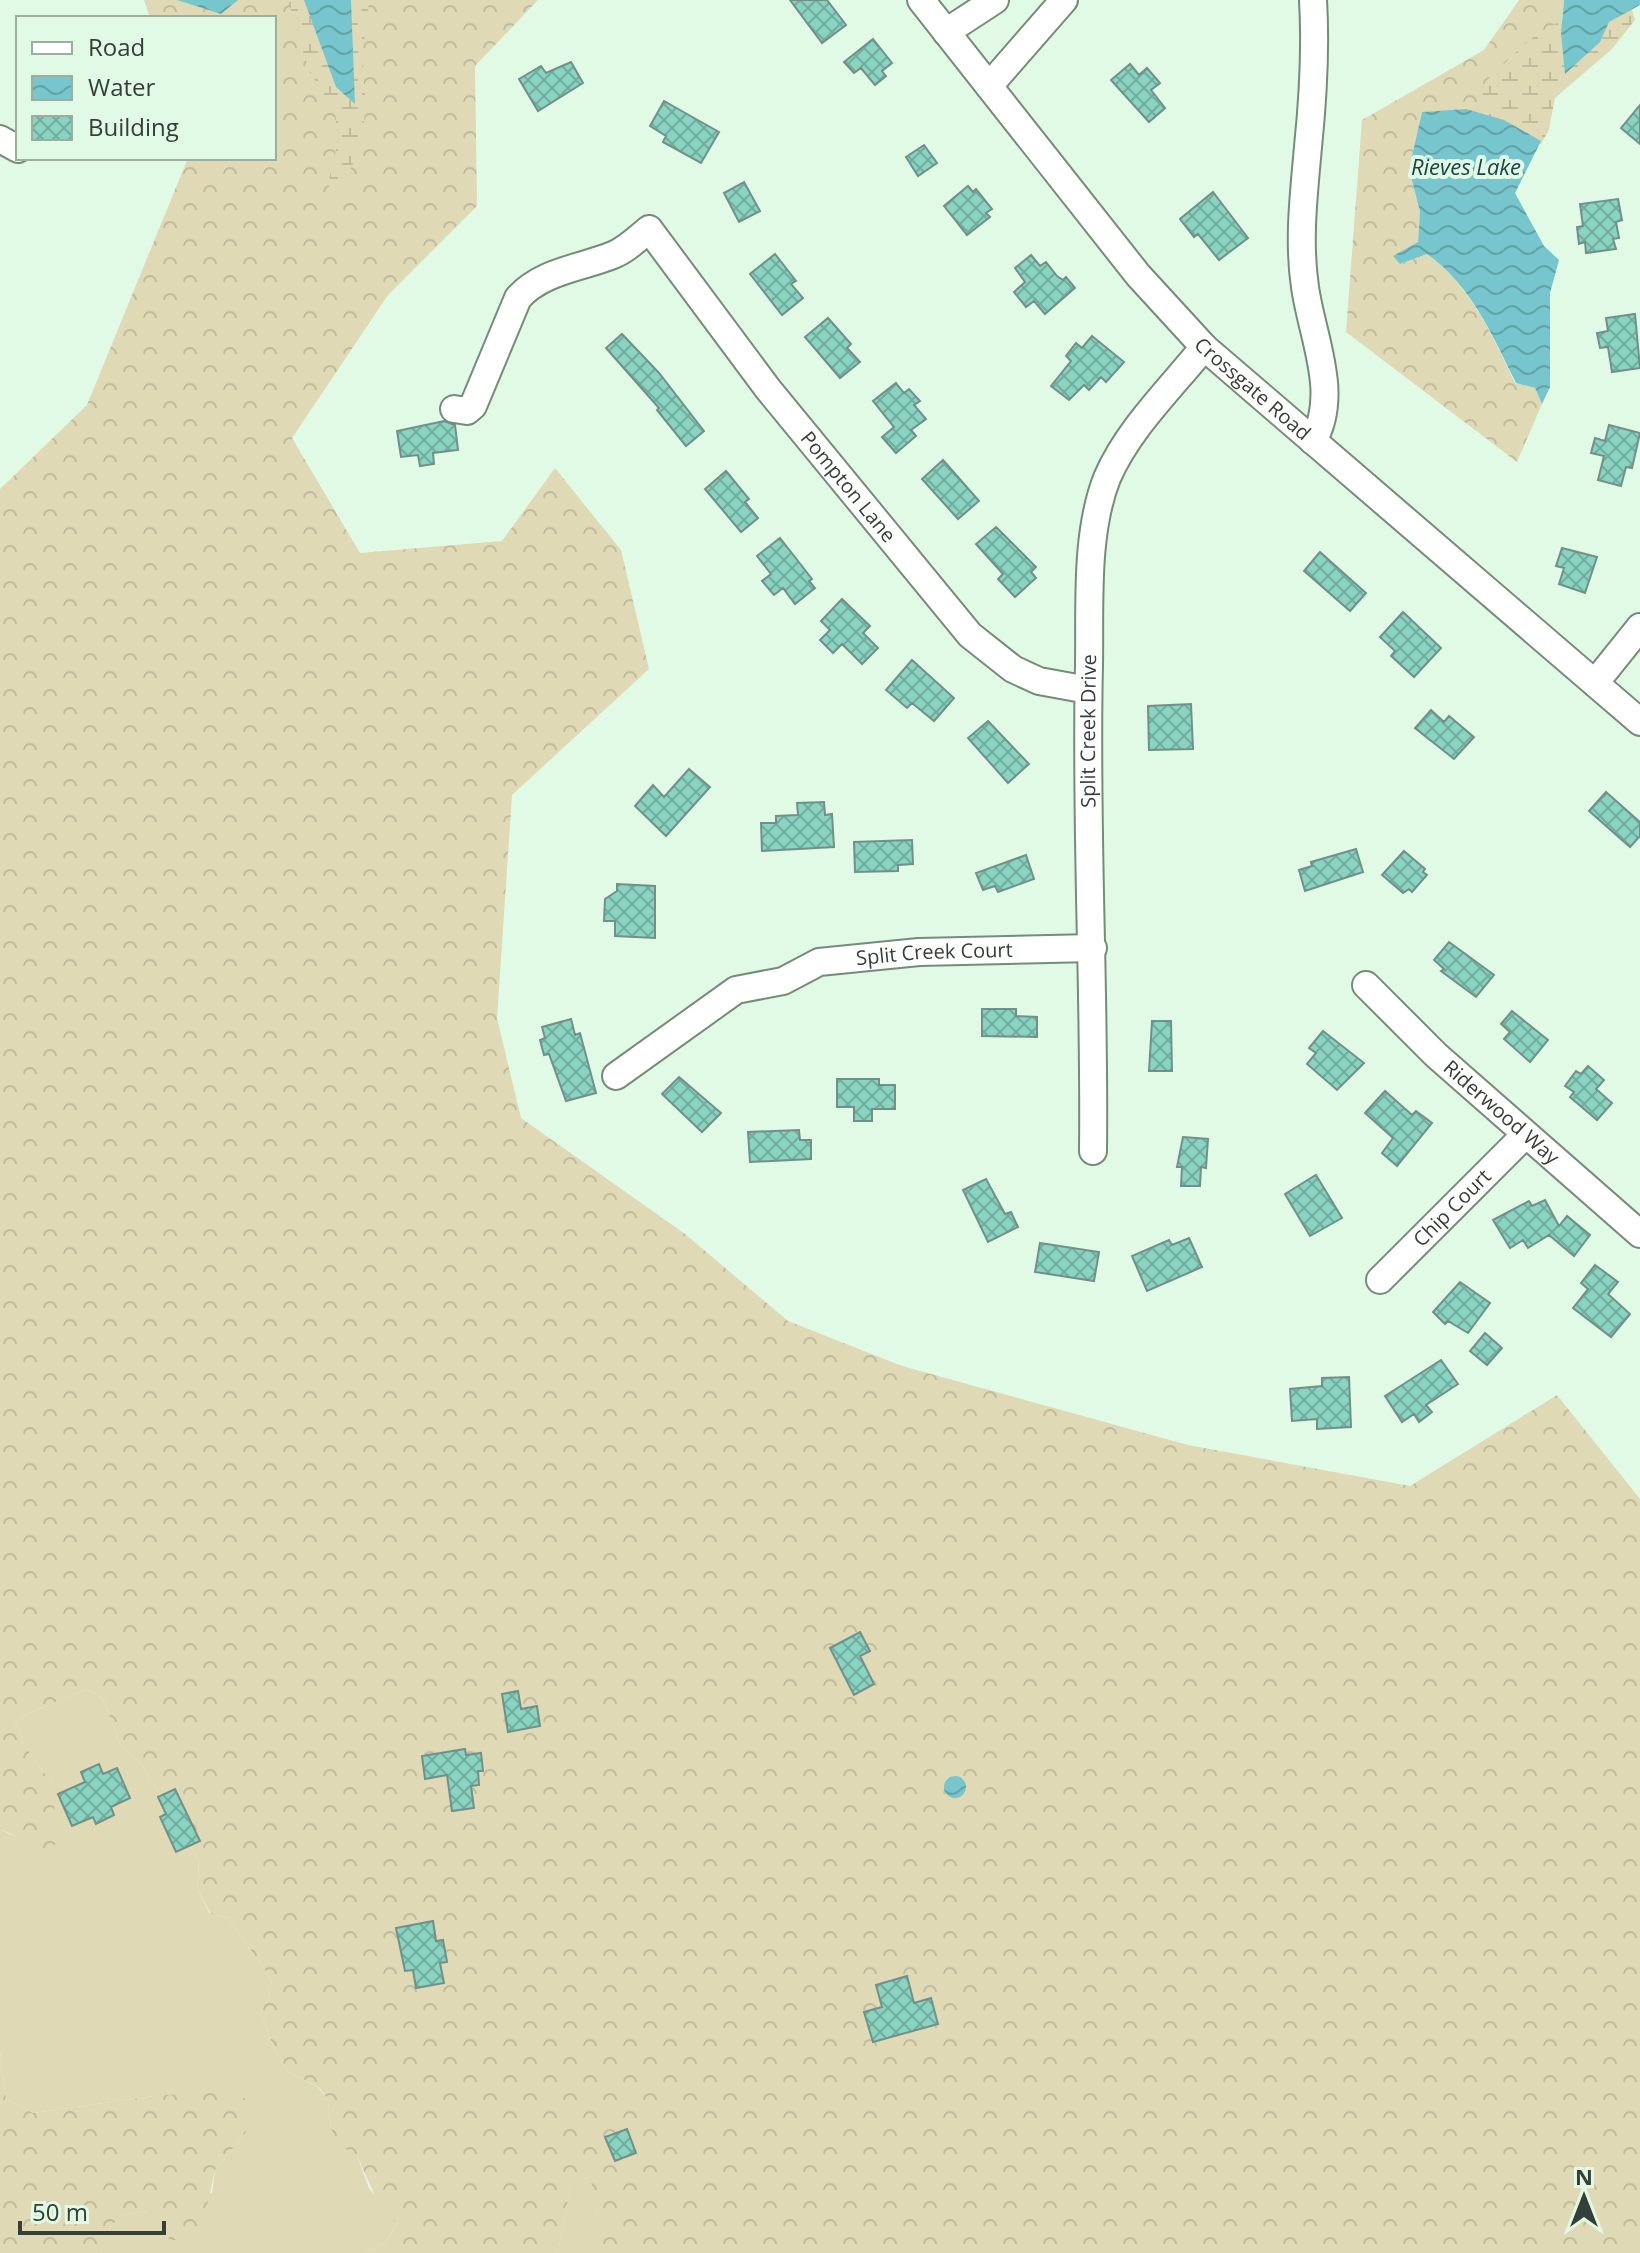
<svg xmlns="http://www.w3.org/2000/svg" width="1640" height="2253" font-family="'Open Sans',sans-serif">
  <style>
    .grass { fill: #dfd9b6 }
    .forest { fill: url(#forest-crowns) }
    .wetland { fill: url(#wetland-marsh) }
    .water { fill: url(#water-waves) }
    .building { fill: url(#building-cross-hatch); stroke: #719188; stroke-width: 2 }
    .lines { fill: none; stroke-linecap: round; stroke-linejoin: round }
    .minor-casing { stroke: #758c79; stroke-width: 30 }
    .minor { stroke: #fff; stroke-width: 26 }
    .labels { text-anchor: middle; stroke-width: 8; stroke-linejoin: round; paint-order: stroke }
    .street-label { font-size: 20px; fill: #353f37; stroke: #e1fae5 }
    .water-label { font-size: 22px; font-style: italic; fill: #1c4245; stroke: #e1fae5 }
  </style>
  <defs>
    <pattern id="forest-crowns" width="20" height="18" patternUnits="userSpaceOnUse" patternTransform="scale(2)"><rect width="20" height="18" fill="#dfd9b6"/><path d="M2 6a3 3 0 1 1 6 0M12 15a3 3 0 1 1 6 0" fill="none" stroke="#c0bb9d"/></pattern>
    <pattern id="wetland-marsh" width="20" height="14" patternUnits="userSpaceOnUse" patternTransform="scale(2)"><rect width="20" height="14" fill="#dfd9b6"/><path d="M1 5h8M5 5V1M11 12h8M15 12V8" fill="none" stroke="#c0bb9d"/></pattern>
    <pattern id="water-waves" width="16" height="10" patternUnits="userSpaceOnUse" patternTransform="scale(2)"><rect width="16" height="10" fill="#77c6cd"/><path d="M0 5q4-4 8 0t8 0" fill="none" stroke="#62a2a7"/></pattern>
    <pattern id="building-cross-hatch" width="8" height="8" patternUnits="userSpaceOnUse" patternTransform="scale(2)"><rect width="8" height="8" fill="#89d3c1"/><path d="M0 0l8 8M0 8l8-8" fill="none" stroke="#71ad9e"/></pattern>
  </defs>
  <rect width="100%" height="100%" fill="#e1fae5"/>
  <!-- grass -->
  <path class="grass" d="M87,1689L103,1699L120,1744L142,1765L199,1861L197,1889L210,1914L228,1918L272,1980L269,1996L261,2011L273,2047L289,2072L319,2088L328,2100L331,2129L339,2144L357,2156L369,2188L398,2224L383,2244L362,2253H102L97,2242L121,2215L149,2211L212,2193L215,2170L246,2132L154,2096L33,2113L6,2099L0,2051V1829L12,1835L52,1782L32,1758L15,1723L27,1714Z
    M591,2177L599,2217V2253H558L571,2183Z"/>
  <!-- forest -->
  <path class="forest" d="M144,0H538L475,66L477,206L388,295L292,438L360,553L502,541L555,468L621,550L649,669L512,795L497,1018L521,1118L685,1234L788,1321L902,1366L1188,1445L1410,1486L1557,1395L1640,1499V2253H599V2217L590,2177L571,2184L558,2253H362L383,2244L398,2224L382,2211L357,2156L339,2145L331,2129L328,2100L320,2088L289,2072L273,2047L261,2011L269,1996L272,1980L228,1918L211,1914L197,1889L199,1861L142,1765L120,1744L103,1699L87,1689L27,1714L15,1723L32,1758L52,1782L58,1843L46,1849L0,1829V489L87,405L188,158H274V18H150Z
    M1519,0H1564L1549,129L1541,144V141C1493,114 1477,108 1422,112L1409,169L1420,213L1418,242L1400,264L1427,254C1471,286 1492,335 1515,383L1535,388L1542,404L1517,462L1346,332L1362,120L1484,50Z
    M0,2051L6,2099L33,2113L154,2096L221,2091L247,2099L246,2132L215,2170L201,2234L171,2241L149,2211L121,2215L98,2242L102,2253H0Z"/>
  <!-- wetland -->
  <path class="wetland" d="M288,0H369L362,58L366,108L360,145L337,204L328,184L338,142L335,111L309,71Z
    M1629,0L1635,20L1612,49L1555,98L1549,129L1541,144L1522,146L1467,118L1481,105L1485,82L1529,40L1572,14Z"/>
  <!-- water -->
  <path class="water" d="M177,0H238L221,14Z
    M304,0H351L355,104L336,87Z
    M1564,0H1640V5L1609,22L1600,42L1565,74L1561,33Z
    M1466,109L1504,120L1541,141L1515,193L1544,246L1559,260L1550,293V387L1542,404L1535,388L1516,383C1492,335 1472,286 1427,254L1400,264L1393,256L1418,242L1420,212L1409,169L1422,112Z
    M944 1787a11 11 0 1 1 22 0a11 11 0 1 1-22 0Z"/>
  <!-- building -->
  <path class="building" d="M790,0H827L846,25L822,43Z
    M873,39L892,63L882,71L886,76L875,85L861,68L854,73L844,62Z
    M571,62L583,83L538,111L519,79L541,66L546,73Z
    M1130,64L1139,75L1147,68L1160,83L1151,90L1165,108L1149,122L1111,80Z
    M664,101L719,132L701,163L663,142L666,136L650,126Z
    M1640,105V144L1621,128Z
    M924,145L937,163L918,176L906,157Z
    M744,182L760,211L739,222L724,193Z
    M968,186L973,192L976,189L992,209L986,213L990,217L967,235L944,206Z
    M1213,192L1248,238L1219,260L1198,234L1194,237L1180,219Z
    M1618,199L1622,220L1616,222L1619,238L1613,239L1616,249L1586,253L1585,242L1579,244L1577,227L1583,226L1580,204Z
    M775,254L796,281L791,284L803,298L782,315L750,274Z
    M1031,255L1040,266L1046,262L1057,276L1063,280L1066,277L1075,288L1045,314L1034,301L1026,307L1014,292L1025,282L1015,268Z
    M1635,314L1640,368L1612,372L1608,347L1600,348L1597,333L1608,331L1606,318Z
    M828,318L851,344L847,348L860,362L840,378L805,337Z
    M622,334L659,373L704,431L686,446L657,410L659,408L606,348Z
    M1092,336L1124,362L1106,382L1101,377L1089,390L1084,385L1069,400L1051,386L1071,361L1066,356L1076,343L1082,348Z
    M896,383L904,393L909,389L920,401L914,405L926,419L911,430L916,436L896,453L882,437L894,427L873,401Z
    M444,421L455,425L458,450L433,453L434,464L420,466L418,455L401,457L397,431Z
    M1609,425L1640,433L1632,468L1626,467L1621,486L1598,480L1604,456L1591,453L1595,438L1605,441Z
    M943,460L979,501L958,519L922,479Z
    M726,471L749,499L745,502L758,518L741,532L705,489Z
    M996,527L1036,567L1031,572L1036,578L1015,597L998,579L1003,574L976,544Z
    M780,538L812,579L809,581L815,588L795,604L783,588L774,595L762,581L771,574L757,556Z
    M1562,548L1597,557L1585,593L1559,584L1564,568L1556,566Z
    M1320,552L1366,593L1350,611L1304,571Z
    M842,599L870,626L863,633L878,648L862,664L842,644L833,653L820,640L830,630L821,621Z
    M1403,612L1441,648L1414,677L1391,656L1395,651L1380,637Z
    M912,660L954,698L934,721L912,703L907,708L886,690Z
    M1191,704L1193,749L1149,750L1148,706Z
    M1431,710L1444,722L1449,716L1474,737L1454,759L1415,728Z
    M988,721L1029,764L1008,783L968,738Z
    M689,769L710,787L666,836L635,806L653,785L664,797Z
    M1606,792L1640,822V836L1630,847L1589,811Z
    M824,802L825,815L832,814L834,847L762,851L761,823H776V816L798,815L797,803Z
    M912,840L913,864L898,865V871L855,872L854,842Z
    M1356,849L1363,872L1305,891L1299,870L1312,866L1311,862Z
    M1404,851L1425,869L1423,872L1427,875L1412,892L1409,889L1403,893L1382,875Z
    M1026,855L1034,879L998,892L995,886L983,890L976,873Z
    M617,884L655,886V938L615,936V921H604L605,899L617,891Z
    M1449,942L1494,975L1476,997L1441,971L1444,969L1434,960Z
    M982,1009H1016V1016L1037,1017V1037L982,1036Z
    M1512,1011L1548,1040L1530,1062L1504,1039L1510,1032L1501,1024Z
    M571,1019L575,1035L580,1033L596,1093L566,1101L549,1054L544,1055L540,1040L545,1038L542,1027Z
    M1152,1021H1171L1172,1071H1149Z
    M1323,1031L1364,1063L1337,1090L1307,1064L1316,1053L1309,1048Z
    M1588,1066L1604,1080L1596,1089L1612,1103L1597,1120L1570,1097L1574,1092L1565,1086L1576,1071L1581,1074Z
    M679,1077L721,1113L702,1132L662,1094Z
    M837,1079H879V1085H895V1109H872V1121H854V1107H837Z
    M1385,1091L1412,1115L1416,1111L1432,1123L1397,1166L1382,1153L1393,1138L1365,1113Z
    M799,1130L800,1140H811V1159L750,1162L748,1132Z
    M1183,1137L1208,1139L1206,1168L1201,1167L1200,1186H1181L1182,1167H1177Z
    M1316,1175L1342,1218L1310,1236L1285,1194Z
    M986,1179L1005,1214L1011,1212L1018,1227L988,1242L963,1190Z
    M1545,1200L1559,1226L1567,1216L1590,1235L1574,1256L1549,1235L1528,1248L1523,1240L1510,1248L1493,1220L1529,1201L1532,1206Z
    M1189,1238L1202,1267L1147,1291L1132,1256L1169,1240L1172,1245Z
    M1040,1243L1099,1252L1094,1281L1035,1272Z
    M1595,1265L1618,1282L1608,1294L1630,1314L1611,1337L1573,1308L1588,1289L1581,1283Z
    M1460,1282L1490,1303L1468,1333L1448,1321L1445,1324L1433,1312Z
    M1485,1333L1502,1348L1487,1365L1470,1351Z
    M1441,1360L1458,1384L1426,1405L1432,1412L1419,1422L1414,1414L1402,1422L1385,1396Z
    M1349,1377L1351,1427L1317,1429V1419L1292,1421L1290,1389L1322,1386V1378Z
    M860,1632L870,1651L860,1656L874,1684L854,1695L830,1648Z
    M518,1691L521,1709L537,1706L540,1726L508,1732L502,1694Z
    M465,1749L466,1755L481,1753L483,1771H478L479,1785L471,1786L474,1808L452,1811L447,1775L425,1779L422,1756Z
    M99,1764L103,1774L117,1768L130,1798L111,1807L114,1815L96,1824L93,1817L72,1826L58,1794L85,1782L81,1772Z
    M175,1789L200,1841L176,1852L160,1817L166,1814L158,1797Z
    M433,1921L436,1941L443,1940L447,1962L440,1963L444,1983L416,1988L413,1970L405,1971L396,1928Z
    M907,1976L914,2003L931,1998L938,2024L873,2042L864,2012L882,2007L876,1985Z
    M627,2129L636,2153L615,2161L605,2137Z"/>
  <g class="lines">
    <!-- minor casing -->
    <g class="minor-casing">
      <g id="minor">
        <path id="s1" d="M921,0L1138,275L1204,347L1640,722"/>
        <path d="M946,32L995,0"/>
        <path d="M989,86L1064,0"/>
        <path d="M0,139L18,149"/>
        <path id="s2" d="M454,409L467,411L473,406L518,298C542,271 581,268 613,255C626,250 638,238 649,229L768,389L970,635L1013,669L1039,681L1088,690"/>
        <path d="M1313,441C1340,394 1312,337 1305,287C1298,240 1304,193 1308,147C1313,98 1316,49 1313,0"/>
        <path d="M1595,683L1640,627"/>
        <path id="s3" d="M1366,985L1436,1055L1640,1234"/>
        <path id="s4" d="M616,1076L736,990L783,981L819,962L919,952L1093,948"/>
        <path id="s5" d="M1093,1151C1095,989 1085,827 1089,665C1090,605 1085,534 1107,478C1128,429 1171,388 1204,347"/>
        <path id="s6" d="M1380,1280L1525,1135"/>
      </g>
    </g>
    <!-- minor -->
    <use href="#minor" class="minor"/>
  </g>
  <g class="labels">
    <!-- street labels -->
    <g class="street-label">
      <text dy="7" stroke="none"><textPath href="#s1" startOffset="512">Crossgate Road</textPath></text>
      <text dy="7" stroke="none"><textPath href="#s2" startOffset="614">Pompton Lane</textPath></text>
      <text dy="7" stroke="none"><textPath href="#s5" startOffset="420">Split Creek Drive</textPath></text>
      <text dy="7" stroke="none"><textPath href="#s4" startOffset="352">Split Creek Court</textPath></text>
      <text dy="7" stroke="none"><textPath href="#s3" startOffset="186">Riderwood Way</textPath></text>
      <text dy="7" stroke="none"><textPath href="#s6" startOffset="102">Chip Court</textPath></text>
    </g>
    <!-- water labels -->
    <g class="water-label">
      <text x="1466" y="175">Rieves Lake</text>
    </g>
  </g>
  <!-- legend -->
  <rect x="16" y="16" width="260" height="144" fill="#e1fae5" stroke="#9caf9f" stroke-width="2"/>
  <rect x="32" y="42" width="40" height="12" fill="#ffffff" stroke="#9caf9f" stroke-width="2"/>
  <text x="88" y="56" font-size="24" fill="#353f37">Road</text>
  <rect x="32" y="76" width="40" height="24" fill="url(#water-waves)" stroke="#9caf9f" stroke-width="2"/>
  <text x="88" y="96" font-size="24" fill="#353f37">Water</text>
  <rect x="32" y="116" width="40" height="24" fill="url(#building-cross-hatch)" stroke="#9caf9f" stroke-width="2"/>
  <text x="88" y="136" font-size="24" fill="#353f37">Building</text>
  <!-- north arrow -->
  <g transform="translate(1584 2197)" stroke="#e1fae5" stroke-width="6" paint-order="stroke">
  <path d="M0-6L14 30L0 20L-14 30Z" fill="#353f37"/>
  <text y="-12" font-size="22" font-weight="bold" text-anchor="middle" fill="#353f37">N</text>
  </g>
  <!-- scale -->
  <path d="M20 2221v12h144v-12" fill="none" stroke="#353f37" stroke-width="4"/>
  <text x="32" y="2221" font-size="24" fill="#353f37" stroke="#e1fae5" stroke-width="6" paint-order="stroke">50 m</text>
</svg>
